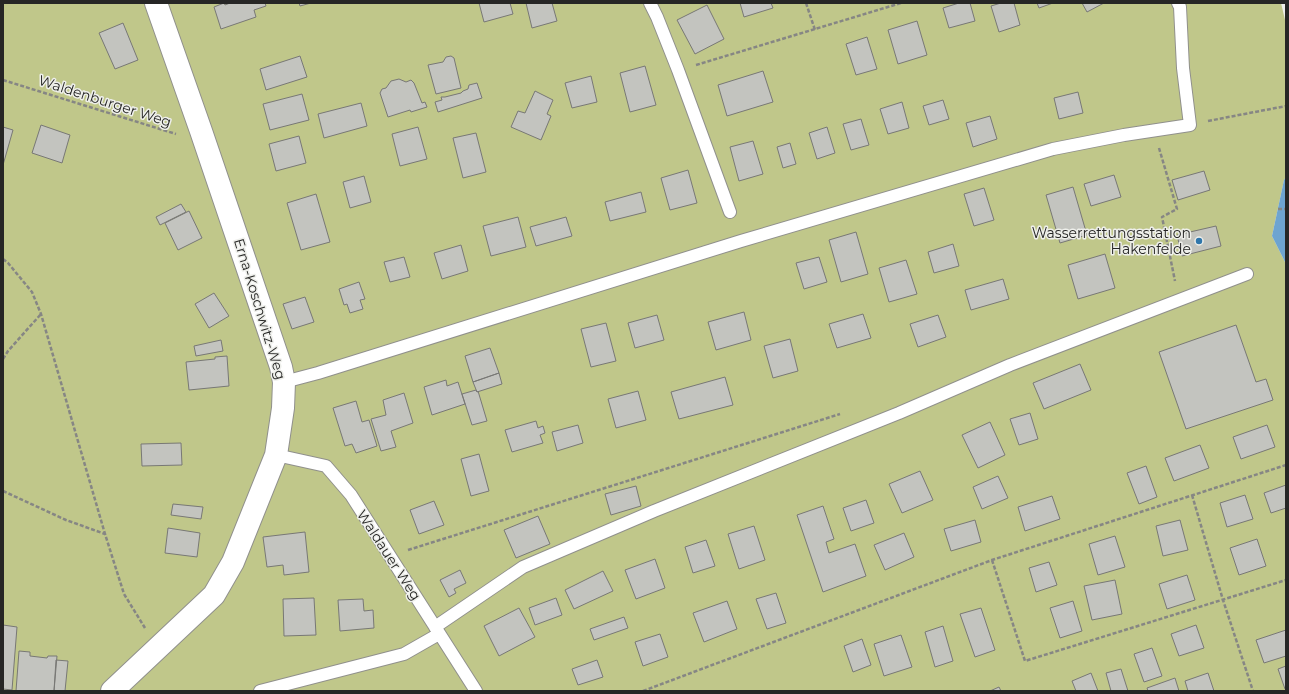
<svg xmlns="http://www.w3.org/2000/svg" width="1289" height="694" font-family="Montserrat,sans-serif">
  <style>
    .green { fill: #c0c78a }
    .water { fill: #6ea4d0 }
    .building { fill: #c3c4bf; stroke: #787875 }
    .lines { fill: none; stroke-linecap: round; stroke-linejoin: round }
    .service-casing { stroke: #90908c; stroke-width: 14 }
    .minor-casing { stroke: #90908c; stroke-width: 24 }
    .path { stroke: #868684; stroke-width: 2.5; stroke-dasharray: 4 2; stroke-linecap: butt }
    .service { stroke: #fff; stroke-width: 12 }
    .minor { stroke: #fff; stroke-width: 22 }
    .poi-dot { fill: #2f76ab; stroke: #eeefeb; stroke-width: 1.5 }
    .labels { text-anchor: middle; stroke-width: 3; stroke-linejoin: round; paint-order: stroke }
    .street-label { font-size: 14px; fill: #262625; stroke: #eeefeb }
    .poi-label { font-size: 14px; fill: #262625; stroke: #eeefeb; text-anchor: end }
  </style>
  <rect width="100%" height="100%" fill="#eeefeb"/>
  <!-- green -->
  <path class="green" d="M3,3H1281L1286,24V177L1284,180L1272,236L1286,264V691H3Z"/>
  <!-- water -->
  <path class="water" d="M1286,177V264L1272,236L1284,180Z"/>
  <!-- building -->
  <path class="building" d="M224,3L225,5L230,3H265L266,6L254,10L256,17L221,29L214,7Z
    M299,3H311L300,6Z
    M479,3H510L513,14L484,22Z
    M526,3H552L557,21L532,28Z
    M740,3H771L773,8L744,17Z
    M959,3H970L975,21L949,28L943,8Z
    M1001,3H1014L1020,25L999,32L991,6Z
    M1037,3H1053L1039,8Z
    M1082,3H1104L1087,12Z
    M707,5L724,39L695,54L677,20Z
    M917,21L927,55L898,64L888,30Z
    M123,23L138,60L115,69L99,33Z
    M867,37L877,69L856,75L846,44Z
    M300,56L307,77L266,90L260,69Z
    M451,56L454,58L461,88L436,94L428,65L443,62L446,57Z
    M645,66L656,105L630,112L620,73Z
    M763,71L773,102L727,116L718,85Z
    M591,76L597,102L572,108L565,83Z
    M399,79L406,82L411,80L414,83L422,103L425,102L427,107L411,112L410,110L388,117L380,93L382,89L386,88L391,81Z
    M477,83L482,98L438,112L435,102L442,100L441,97H445L461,93L463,91L468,89L469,85Z
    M535,91L553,100L547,114L551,116L541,140L511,127L518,111L525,113Z
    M1078,92L1083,113L1059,119L1054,98Z
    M302,94L309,120L270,130L263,104Z
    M943,100L949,119L929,125L923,106Z
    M902,102L909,128L888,134L880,109Z
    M361,103L367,126L324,138L318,114Z
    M990,116L997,139L973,147L966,123Z
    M861,119L869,145L851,150L843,124Z
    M41,125L70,135L62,163L32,153Z
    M3,127L13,130L3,165Z
    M418,127L427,159L400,166L392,134Z
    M827,127L835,153L817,159L809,133Z
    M476,133L486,172L463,178L453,138Z
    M299,136L306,163L276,171L269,144Z
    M753,141L763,174L739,181L730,147Z
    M790,143L796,164L783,168L777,147Z
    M688,170L697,203L670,210L661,178Z
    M1204,171L1210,190L1178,200L1172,180Z
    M1114,175L1121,197L1091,206L1084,184Z
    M364,176L371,202L350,208L343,182Z
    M1073,187L1087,235L1060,243L1046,195Z
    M984,188L994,220L974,226L964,194Z
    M641,192L646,212L610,221L605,202Z
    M316,194L330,242L301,250L287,203Z
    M181,204L186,212L160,225L156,217Z
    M189,211L202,238L178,250L165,223Z
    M518,217L526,247L491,256L483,226Z
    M566,217L572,236L536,246L530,227Z
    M1216,226L1221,246L1182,256L1177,235Z
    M856,232L868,274L841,282L829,240Z
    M953,244L959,266L934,273L928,252Z
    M461,245L468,271L442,279L434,253Z
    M1105,254L1115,288L1078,299L1068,265Z
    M404,257L410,277L390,282L384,262Z
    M819,257L827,282L804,289L796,263Z
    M906,260L917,294L889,302L879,268Z
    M1003,279L1009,299L971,310L965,290Z
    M359,282L365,299L360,300L363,309L350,313L347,304L344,305L339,289Z
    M214,293L229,316L209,328L195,304Z
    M305,297L314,322L292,329L283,304Z
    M744,312L751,340L716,350L708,322Z
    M863,314L871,338L837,348L829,324Z
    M657,315L664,340L635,348L628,323Z
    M938,315L946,337L918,347L910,324Z
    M606,323L616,361L591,367L581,329Z
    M1236,325L1256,382L1266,379L1273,400L1186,429L1159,352Z
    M790,339L798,371L773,378L764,346Z
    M221,340L223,351L196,356L194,346Z
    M490,348L499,373L473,382L465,356Z
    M227,356L229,386L189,390L186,362L215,359V357Z
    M1080,364L1091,390L1044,409L1033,383Z
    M499,373L502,384L477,392L473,382Z
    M725,377L733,405L679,419L671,392Z
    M446,380L447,386L458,382L465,404L432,415L424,387Z
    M476,390L477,392L478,391L487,421L472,425L462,394Z
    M638,391L646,420L616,428L608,399Z
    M404,393L413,423L391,431L396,447L381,451L371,419L386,415L383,400Z
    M356,401L362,422L369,420L377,446L356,453L352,444L345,446L333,408Z
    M1030,413L1038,439L1019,445L1010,419Z
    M536,421L538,428L543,426L545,433L540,435L543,443L512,452L505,430Z
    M990,422L1005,455L978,468L962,435Z
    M578,425L583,443L557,451L552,432Z
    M1267,425L1275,447L1241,459L1233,437Z
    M181,443L182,465L142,466L141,444Z
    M1200,445L1209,468L1174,481L1165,458Z
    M479,454L489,491L471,496L461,459Z
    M1146,466L1157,497L1139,504L1127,473Z
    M920,471L933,500L902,513L889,484Z
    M998,476L1008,498L982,509L973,487Z
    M1286,485V508L1271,513L1264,493Z
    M636,486L641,506L611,515L605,494Z
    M1245,495L1253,519L1227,527L1220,503Z
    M1052,496L1060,519L1025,531L1018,507Z
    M866,500L874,523L851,531L843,508Z
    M434,501L444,525L419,534L410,510Z
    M173,504L203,507L201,519L171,515Z
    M823,506L834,539L826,542L829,553L855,544L866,576L823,592L797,515Z
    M538,516L550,544L516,558L504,530Z
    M975,520L981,542L951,551L944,529Z
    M1180,520L1188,550L1163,556L1156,526Z
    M754,526L765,560L739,569L728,534Z
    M168,528L200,533L197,557L165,553Z
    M305,532L309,572L284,575L283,565L267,567L263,537Z
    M904,533L914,557L885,570L874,545Z
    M1115,536L1125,567L1098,575L1089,544Z
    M1257,539L1266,566L1239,575L1230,548Z
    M706,540L715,566L693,573L685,547Z
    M655,559L665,588L636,599L625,570Z
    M1049,562L1057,585L1036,592L1029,568Z
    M460,570L466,583L454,589L456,593L449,597L440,580Z
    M603,571L613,591L574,609L565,590Z
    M1187,575L1195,600L1167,609L1159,584Z
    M1115,580L1122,614L1092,620L1084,586Z
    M776,593L786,623L767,629L756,599Z
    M314,598L316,635L284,636L283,599Z
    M556,598L562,615L535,625L529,608Z
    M363,599L364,611L373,610L374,628L340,631L338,600Z
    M727,601L737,629L704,642L693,613Z
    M1073,601L1082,631L1060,638L1050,608Z
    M519,608L535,637L499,656L484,626Z
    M981,608L995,650L975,657L960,614Z
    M624,617L628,628L594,640L590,629Z
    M3,625L17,627L12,690L3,689Z
    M1196,625L1204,648L1179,656L1171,634Z
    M943,626L953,661L935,667L925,632Z
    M1286,630V656L1264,663L1256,640Z
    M660,634L668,657L643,666L635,642Z
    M901,635L912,667L884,676L874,644Z
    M862,639L871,665L853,672L844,646Z
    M1152,648L1162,676L1144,682L1134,654Z
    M19,651L30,652V656L47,658L48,656H57L54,691H16Z
    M56,660L68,661L65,691H54Z
    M597,660L603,677L578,685L572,669Z
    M1286,666V689H1285L1278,669Z
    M1121,669L1128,691H1111L1106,673Z
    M1091,673L1098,691H1076L1072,681Z
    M1208,673L1214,691H1188L1185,681Z
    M1175,678L1179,691H1148L1147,688Z
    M999,687L1001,691H990Z"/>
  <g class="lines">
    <!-- service casing -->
    <g class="service-casing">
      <path id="service" d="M650,3L657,17L678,70L730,212
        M284,382L318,373L741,241L1053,149L1124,135L1190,125L1183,68L1180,7L1178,3
        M276,455L326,466L351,495L476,691
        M435,627L523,567L654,511L899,413L1010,365L1247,274
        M260,691L404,654L439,634"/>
    </g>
    <!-- minor casing -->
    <g class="minor-casing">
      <path id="minor" d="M112,691L214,595L233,562L276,455L283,408L284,382L281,367L201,131L156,3"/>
    </g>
    <!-- path -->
    <path class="path" d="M806,3L815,30
      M696,65L901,3
      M3,80L176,134
      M1208,121L1286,106
      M1159,148L1177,209L1162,217L1175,281
      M1278,209H1286
      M3,259L8,263L32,292L41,314L105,534L124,594L145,628
      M3,359L8,351L41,314
      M3,491L66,520L105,534
      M1192,495L1223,600L1253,691
      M408,550L840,414
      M992,560L1025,661L1286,580
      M643,691L992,560L1286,465"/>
    <!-- service -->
    <use href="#service" class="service"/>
    <!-- minor -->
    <use href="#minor" class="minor"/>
  </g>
  <!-- markers -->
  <circle class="poi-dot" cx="1199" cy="241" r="4"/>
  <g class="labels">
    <!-- street labels -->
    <g class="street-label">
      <text transform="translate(105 101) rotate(18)" y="5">Waldenburger Weg</text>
      <text transform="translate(260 309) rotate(73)" y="5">Erna-Koschwitz-Weg</text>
      <text transform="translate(389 555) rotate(57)" y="5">Waldauer Weg</text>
    </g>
    <!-- poi labels -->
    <g class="poi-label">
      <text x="1191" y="238">Wasserrettungsstation<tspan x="1191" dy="16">Hakenfelde</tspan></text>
    </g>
  </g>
  <!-- border -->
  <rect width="1289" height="694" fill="none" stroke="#262625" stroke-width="8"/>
</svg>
